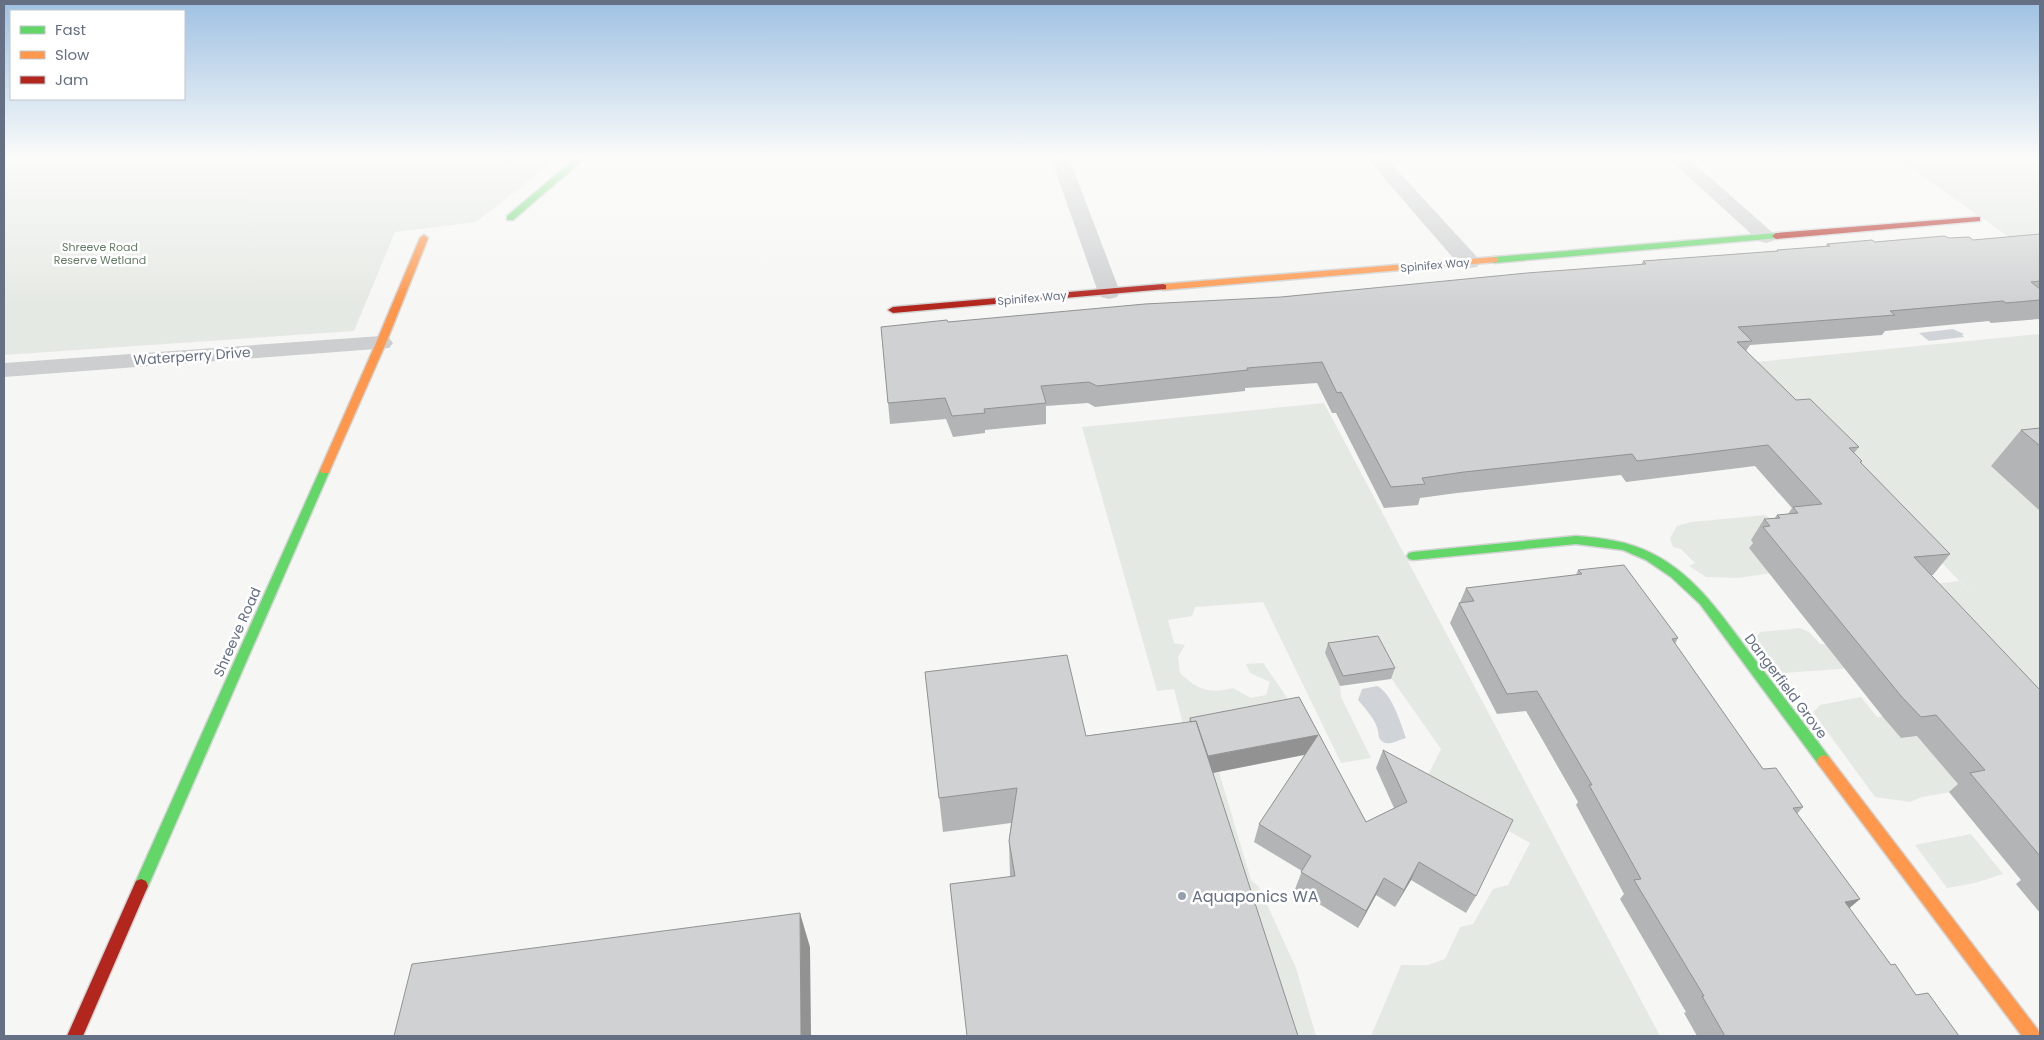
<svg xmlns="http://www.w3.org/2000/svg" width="2044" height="1040" font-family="Poppins,sans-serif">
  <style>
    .green { fill: #e5e9e3 }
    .water { fill: #d0d4d9 }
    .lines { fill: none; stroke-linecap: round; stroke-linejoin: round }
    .fast-casing { stroke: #d2d4d4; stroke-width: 3 }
    .slow-casing { stroke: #d2d4d4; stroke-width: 3 }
    .jam-casing { stroke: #d2d4d4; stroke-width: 3 }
    .street { fill: #cdced0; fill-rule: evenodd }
    .fast { fill: #63d668; fill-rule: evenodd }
    .slow { fill: #ff974d; fill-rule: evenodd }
    .jam { fill: #b3261e; fill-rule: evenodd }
    .wall { fill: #b3b4b5 }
    .shaded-wall { fill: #929293 }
    .building { fill: #d0d1d2; stroke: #929293 }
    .poi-dot { fill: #989fac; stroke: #fff; stroke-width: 2 }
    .labels { text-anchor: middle; stroke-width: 5; stroke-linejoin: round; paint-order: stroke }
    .far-park-label { font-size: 11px; fill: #657c65; stroke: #fff }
    .far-street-label { font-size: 11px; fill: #667084; stroke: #fff }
    .street-label { font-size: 14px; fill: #667084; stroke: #fff }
    .near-poi-label { font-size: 16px; fill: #667084; stroke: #fff; text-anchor: start }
  </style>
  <rect width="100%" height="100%" fill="#f6f6f5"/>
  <!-- green -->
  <path class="green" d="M4,158H558L476,222L395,232L354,331L4,355Z
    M1897,158H2040V248L2026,249Z
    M2040,334V729L1963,790L1922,797L1910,802L1875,797L1813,712L1820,705L1861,697L1877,717L1884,716L1902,738L2029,722L1854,668L1783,673L1755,639L1760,632L1800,628L1809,632L1820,644H1824L1848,661L1878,591L1959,581L1972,594L1910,530L1779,572L1738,578L1706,577L1689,566L1695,563L1681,549L1673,547L1670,538L1677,526L1691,522L1765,515L1776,522L1801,514L1746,363Z
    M1324,403L1660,1036H1371L1401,965H1428L1445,959L1460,927L1473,924L1493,889L1508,885L1530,843L1424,783L1441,749L1391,678L1325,653L1340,686L1341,697L1371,758L1341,763L1263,602L1195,607L1192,616L1168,620L1174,643L1185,645L1178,657L1180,673C1198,690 1208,694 1233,688L1251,698L1266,695L1270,682L1250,673L1246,664L1263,663L1293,706L1186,736L1174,689L1157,691L1082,427Z
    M1219,772L1251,880L1259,887L1296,968L1316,1036H1287L1202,775Z
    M1971,834L2003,874L1975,883L1947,888L1915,845Z"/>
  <!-- water -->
  <path class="water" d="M1953,329L1964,334L1962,335L1964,337L1929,341L1919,333Z
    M1377,686C1392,693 1401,724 1406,738C1399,740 1389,746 1383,742C1378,739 1379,736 1378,731C1376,720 1365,708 1358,700L1362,689Z"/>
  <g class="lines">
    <!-- fast casing -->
    <g class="fast-casing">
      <path id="fast" d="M576,158H585L513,220H507V216Z
        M1776,233L1779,234V238L1494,263L1490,260L1494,257Z
        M325,466L330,470L146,891L141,893L136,891L134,886L136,881L320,470Z
        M1576,536C1603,538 1628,541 1653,554C1697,576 1724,619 1753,657C1778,690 1804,723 1829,757L1831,761L1829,765L1824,767L1819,765L1700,604L1671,577L1646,560L1623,550L1576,544L1413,560L1409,559L1407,556L1409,553L1413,552Z"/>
    </g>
    <!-- slow casing -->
    <g class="slow-casing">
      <path id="slow" d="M424,235L428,238L386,343L330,470L329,473H321L320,470L376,343L420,238Z
        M1494,257L1497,258V262L1163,290L1159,287L1163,284Z
        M1824,755L1829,757L2038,1030L2040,1036H2022L1819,765L1817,761L1819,757Z"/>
    </g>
    <!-- jam casing -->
    <g class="jam-casing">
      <path id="jam" d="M1977,217H1980V221L1776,239L1772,236L1776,233Z
        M1163,284L1166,285V289L893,313L888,310L893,307Z
        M141,879L146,881L148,886L83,1036H67L136,881Z"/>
    </g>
    <!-- street -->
    <path class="street" d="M1051,158H1069L1120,292L1117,297L1109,299L1101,297L1098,292Z
      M1367,158H1386L1477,257L1480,262L1477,267L1469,268L1461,267Z
      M1668,158H1688L1773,233L1776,237L1773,241L1766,243L1759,241Z
      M381,336L389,338L393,343L389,348L4,377V363Z"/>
    <!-- fast -->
    <use href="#fast" class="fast"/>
    <!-- slow -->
    <use href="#slow" class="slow"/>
    <!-- jam -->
    <use href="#jam" class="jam"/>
  </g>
  <!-- wall -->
  <path class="wall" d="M2040,234V317L2039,319L1991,323L1989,321L1885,331L1882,335L1750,345L1746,351L1796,400L1859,447L1854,453L1862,461L1861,463L1950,554L1933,575H1930L2040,690V913L2016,884L2021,880L1949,792L1958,784L1917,736L1901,738L1883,717L1749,548L1753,543L1751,540L1764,519H1774L1777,515L1788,514L1792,508L1755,466L1626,482L1621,475L1457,493L1420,498L1418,505L1384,508L1336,413H1332L1317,383L1245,388V391L1095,407L1088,403L1046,406V424L985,430V433L953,437L946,419L890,424L881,327L1281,297L1641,265L1643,261L1776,251L1777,250L1826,246L1827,244L1949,238L1973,240Z
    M2040,428V511L1991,466L2021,430Z
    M1578,570L1678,638L1675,644L1763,769L1803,807L1797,814L1860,899L1849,908L1891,965L1916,995L1959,1036H1697L1684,1013L1686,1012L1620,899L1624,894L1576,805L1578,802L1526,711L1497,714L1450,623L1459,603L1460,602L1466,588L1576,575Z
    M1328,643L1395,668L1391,679L1340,686L1325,653Z
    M925,672L1086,736L1189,722L1190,718L1299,697L1366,822L1394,808L1376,768L1383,750L1476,896L1466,913L1411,880L1395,907L1376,895L1358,928L1295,889L1302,871L1254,842L1259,824L1305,755L1213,773L1298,1036H967L950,884L1010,877L1009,841L1011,823L943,832Z"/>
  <!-- shaded-wall -->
  <path class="shaded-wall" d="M1318,735L1312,753L1202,775L1205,757Z
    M1419,862L1411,880L1395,907L1404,890Z
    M1384,878L1376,895L1358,928L1366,911Z
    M1860,899L1839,917L1845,902Z
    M800,913L810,947L811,1036H801Z"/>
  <!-- building -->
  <path class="building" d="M2040,234V281L2031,282L2040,289V300L2006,303L2003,301L1890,311L1895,315L1738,327L1752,341L1737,342L1796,400L1810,399L1859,447L1849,448L1862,461L1860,462L1950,554L1914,557L2040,690V856L1970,773L1985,770L1936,715L1921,717L1901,696L1763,527L1770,526L1764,519L1780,518L1777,515L1798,513L1793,507L1822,504L1768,445L1637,461L1632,454L1464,472L1422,478L1425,484L1391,487L1341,392L1337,393L1322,362L1247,368L1248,370L1097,386L1089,382L1041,386L1046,403L984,409L985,413L952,416L945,398L888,403L881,327L947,320L948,322L1145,304L1281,297L1527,273L1646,264L1643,261L1778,251L1777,250L1830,246L1827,244L1872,240L1875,242L1944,236L1949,238L1969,237L1973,240Z
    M2040,428V446L2021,430Z
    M1624,565L1678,638L1672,639L1763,769L1776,768L1803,807L1793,808L1860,899L1845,902L1891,965L1895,964L1916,995L1928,993L1959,1036H1725L1702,996H1704L1634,880L1641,879L1589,785H1592L1537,691L1507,694L1459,603L1474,601L1466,588L1582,574L1578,570Z
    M1378,636L1395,668L1343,676L1328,643Z
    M1067,655L1086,736L1196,721L1298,1036H967L950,884L1015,876L1009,841L1017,788L939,798L925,672Z
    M1299,697L1366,822L1407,802L1383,750L1513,820L1476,896L1419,862L1404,890L1384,878L1366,911L1301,872L1311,856L1259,824L1318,735L1208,756L1196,721L1191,722L1190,718Z
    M800,913L801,1036H394L412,964Z"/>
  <!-- sky -->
  <linearGradient id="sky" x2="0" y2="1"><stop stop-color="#9ec1e2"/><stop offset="0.52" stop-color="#fbfbfa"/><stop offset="1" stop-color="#fbfbfa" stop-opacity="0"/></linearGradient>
  <rect width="2044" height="304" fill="url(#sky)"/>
  <!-- markers -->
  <circle class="poi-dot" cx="1182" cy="896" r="5"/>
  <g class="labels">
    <!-- far-park labels -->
    <g class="far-park-label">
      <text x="100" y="251">Shreeve Road<tspan x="100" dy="13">Reserve Wetland</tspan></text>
    </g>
    <!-- far-street labels -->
    <g class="far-street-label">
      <text transform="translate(1435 265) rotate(-5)" y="4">Spinifex Way</text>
      <text transform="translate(1032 298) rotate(-5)" y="4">Spinifex Way</text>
    </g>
    <!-- street labels -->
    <g class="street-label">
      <text transform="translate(192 356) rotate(-4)" y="5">Waterperry Drive</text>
      <text transform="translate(237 632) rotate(-66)" y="5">Shreeve Road</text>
      <text transform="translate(1786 686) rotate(53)" y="5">Dangerfield Grove</text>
    </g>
    <!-- near-poi labels -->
    <g class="near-poi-label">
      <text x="1192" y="902">Aquaponics WA</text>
    </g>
  </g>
  <!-- border -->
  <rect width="2044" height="1040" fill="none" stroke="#667084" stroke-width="10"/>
  <!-- legend -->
  <rect x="10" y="10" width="175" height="90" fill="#ffffff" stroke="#c2c6ce"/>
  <rect x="20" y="26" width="25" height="8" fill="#63d668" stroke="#c2c6ce"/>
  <text x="55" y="35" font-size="15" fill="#667084">Fast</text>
  <rect x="20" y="51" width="25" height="8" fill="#ff974d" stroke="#c2c6ce"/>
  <text x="55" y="60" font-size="15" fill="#667084">Slow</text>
  <rect x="20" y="76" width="25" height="8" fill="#b3261e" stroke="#c2c6ce"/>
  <text x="55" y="85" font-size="15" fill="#667084">Jam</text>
</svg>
